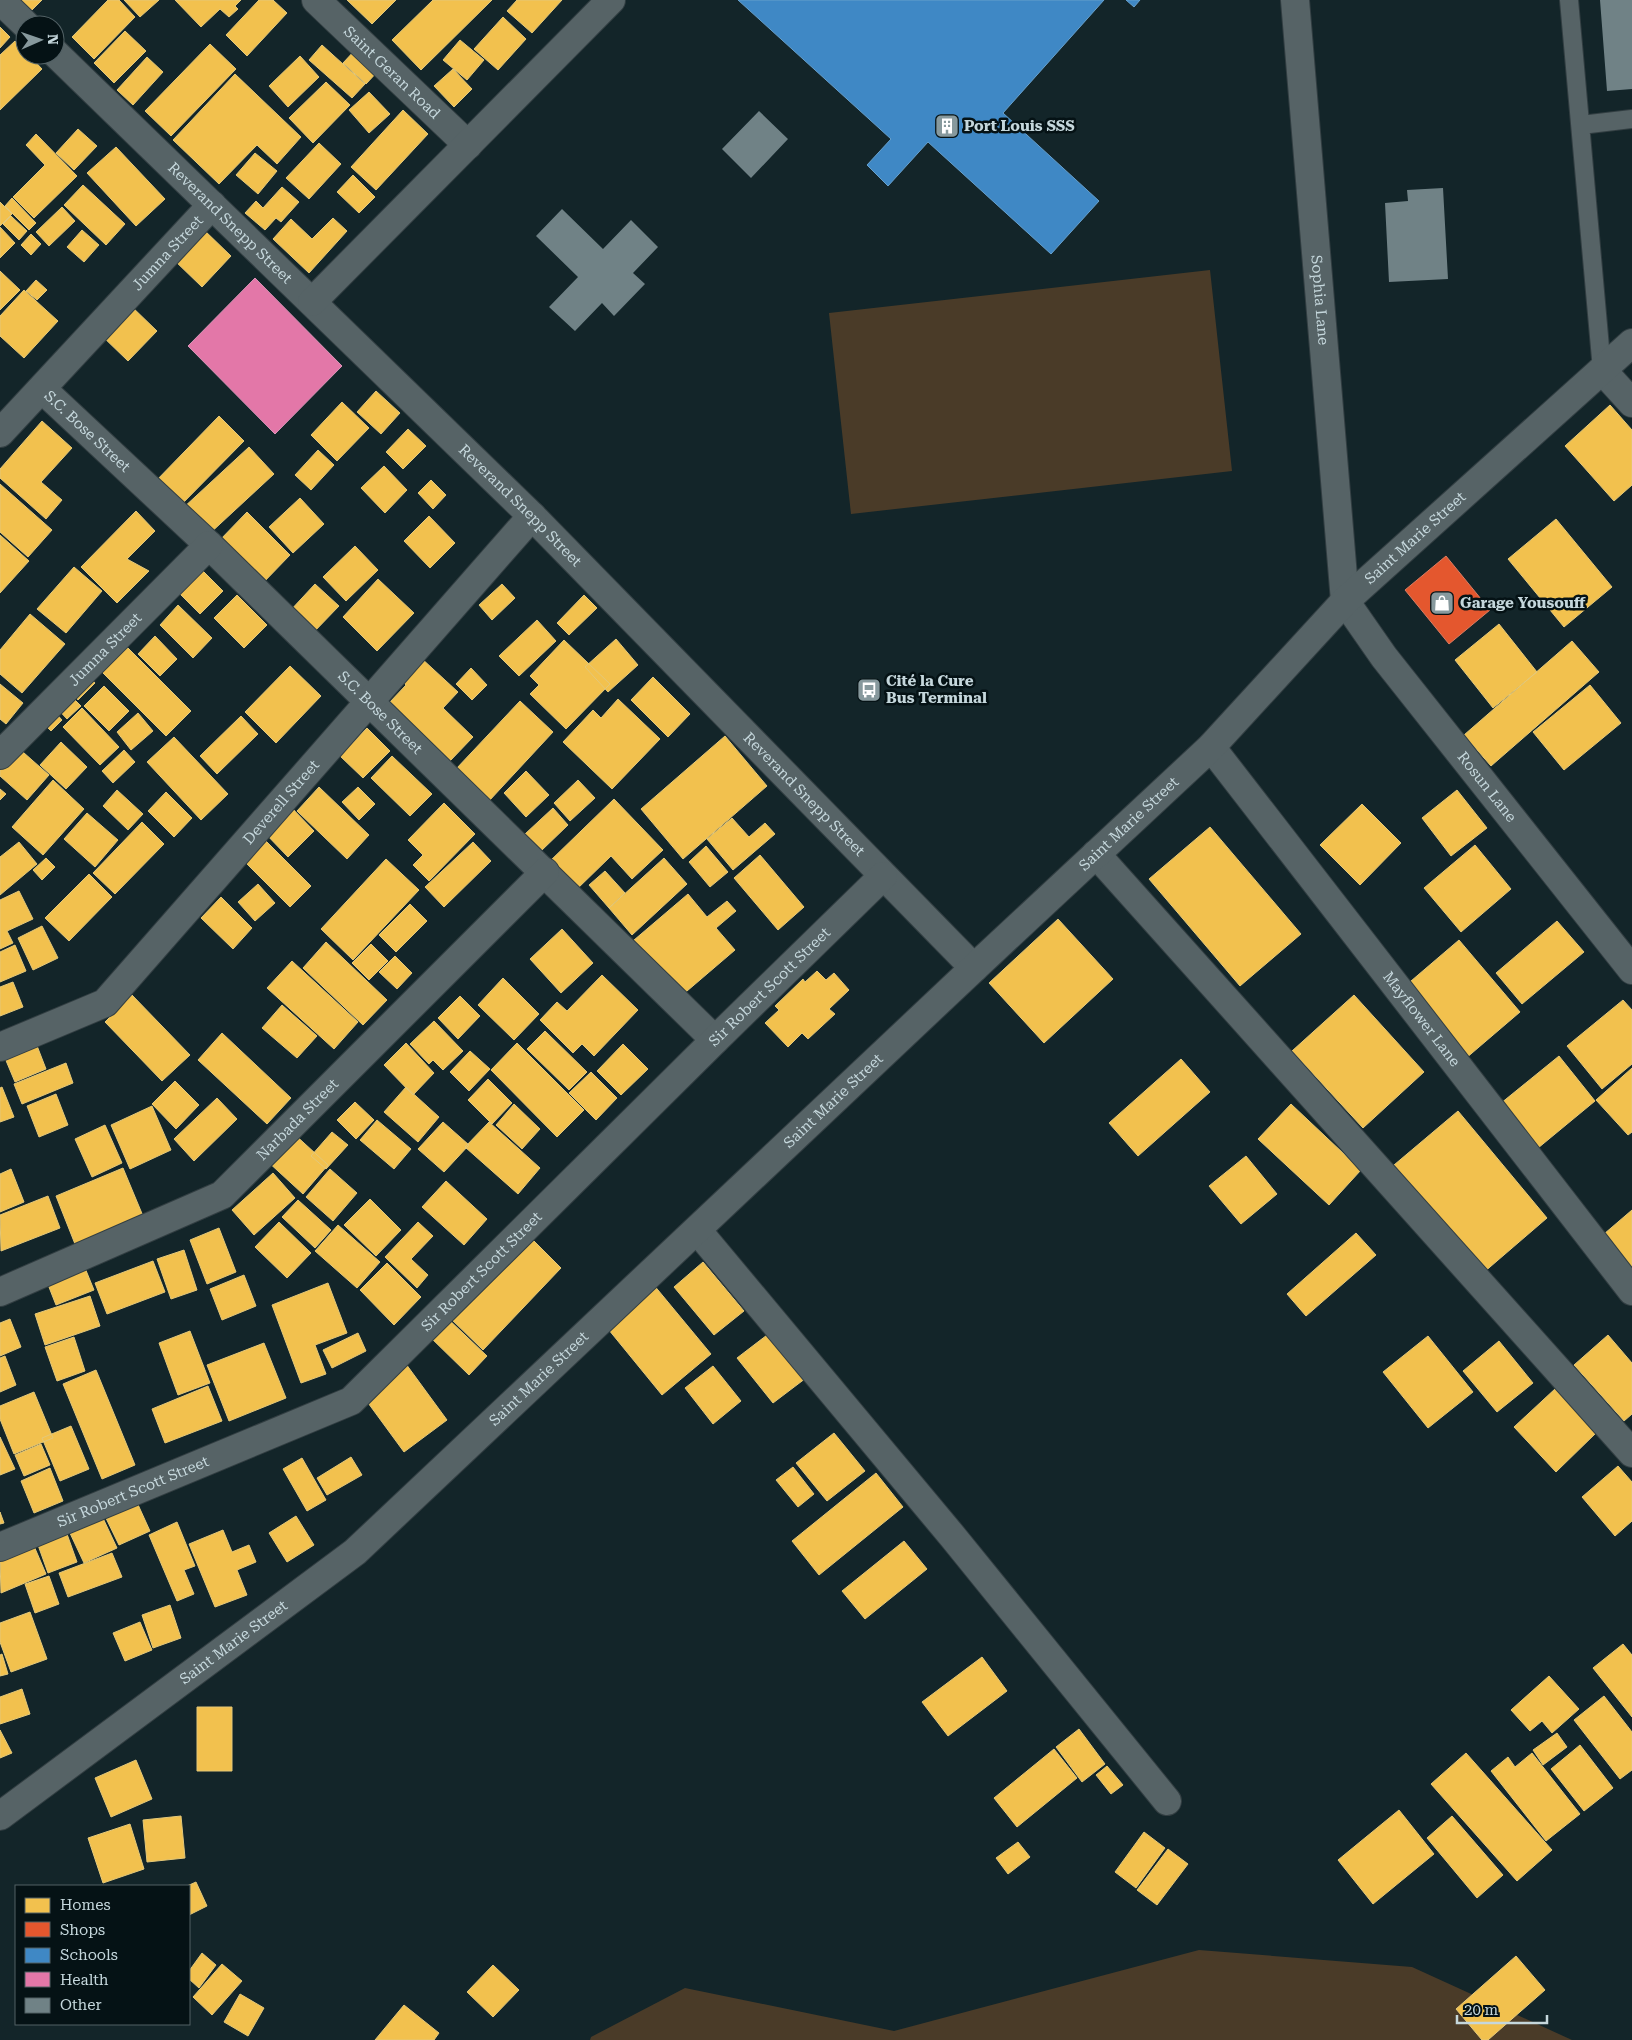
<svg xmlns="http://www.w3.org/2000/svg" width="1632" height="2040" font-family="'Roboto Serif',serif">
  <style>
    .green { fill: #4a3b28 }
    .homes { fill: #f2c14e; stroke: #e4c879 }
    .shops { fill: #e4572e; stroke: #db7d62 }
    .schools { fill: #3f88c5; stroke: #67a0cc }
    .health { fill: #e377a8; stroke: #da94b8 }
    .building { fill: #708286 }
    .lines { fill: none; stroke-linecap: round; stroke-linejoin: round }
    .lane-casing { stroke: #323e42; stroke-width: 20 }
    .street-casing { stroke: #323e42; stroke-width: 30 }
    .lane { stroke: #566366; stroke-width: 18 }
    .street { stroke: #566366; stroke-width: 28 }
    .labels { text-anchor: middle; stroke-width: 5; stroke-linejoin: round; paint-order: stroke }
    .street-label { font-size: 15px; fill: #c5d7dc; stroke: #051215 }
    .poi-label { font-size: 15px; font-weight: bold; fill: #c5d7dc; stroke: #051215; text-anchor: start }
  </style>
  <rect width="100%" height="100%" fill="#132529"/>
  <!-- green -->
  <path class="green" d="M1210,270L1232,471L851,514L829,313Z
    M1199,1950L1412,1967L1572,2040H590L591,2037L685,1988L894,2031Z"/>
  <!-- homes -->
  <path class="homes" d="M21,0H42L31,11Z
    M108,0H119L135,17L94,59L72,37Z
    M124,0H159L140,17Z
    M175,0H241L235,6L238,9L229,17L220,9L201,27Z
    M259,0H273L287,13L247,56L226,35Z
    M347,0H396L372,24Z
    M433,0H492L421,70L392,40Z
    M517,0H562L532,33L507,11Z
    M503,17L526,39L498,70L474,49Z
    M0,27L10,37L0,48Z
    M125,31L146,51L114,83L94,63Z
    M460,40L484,60L467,80L443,60Z
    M15,41L25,51V55H29L42,69L0,110V55Z
    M210,44L236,69L171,136L145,111Z
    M322,45L365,84L352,98L309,60Z
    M356,49L379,70L366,84L343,63Z
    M300,56L319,77L288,107L269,86Z
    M147,57L163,72L133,105L117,90Z
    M453,69L472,89L454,107L434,86Z
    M235,74L301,137L277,164L257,145L219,184L173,140Z
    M326,82L350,105L313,143L289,118Z
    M369,92L390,114L369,133L349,110Z
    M403,110L428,134L376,190L351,167Z
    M78,129L97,146L74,170L56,153Z
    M36,134L77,176L34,218L13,197L45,165L26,145Z
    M319,143L341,164L309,199L286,178Z
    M116,147L165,199L136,226L87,173Z
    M255,153L277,171L258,194L236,175Z
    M353,175L375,197L359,213L337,192Z
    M83,185L125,224L106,245L64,205Z
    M282,187L299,202L281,222L276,218L265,230L245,213L256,201L263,208Z
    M12,198L36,223L29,230L5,206Z
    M0,202L12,214L0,226Z
    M62,207L75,221L49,246L36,232Z
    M11,216L27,231L19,240L3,224Z
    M333,218L347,231L309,273L273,239L291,219L312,239Z
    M0,227L15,243L0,258Z
    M202,228L231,256L202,287L173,259Z
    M82,230L99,245L84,262L67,247Z
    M31,234L41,244L31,255L21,245Z
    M0,271L20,290L0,310Z
    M36,280L47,290L37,300L26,291Z
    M24,290L58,321L24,358L0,336V316Z
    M128,303L157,331L128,361L99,333Z
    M376,391L400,413L381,434L357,412Z
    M342,402L369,428L337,461L311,435Z
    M1610,405L1632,430V485L1614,501L1565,446Z
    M219,416L244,441L178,508L153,484Z
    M42,421L72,448L41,482L62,500L46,519L0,478V469Z
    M408,429L426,446L403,469L386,452Z
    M249,447L274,474L207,536L182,509Z
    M318,450L334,465L311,490L295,475Z
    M384,466L407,490L385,513L361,488Z
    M431,480L446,495L433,509L418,493Z
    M0,484L52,530L28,557L0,532Z
    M300,498L324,524L293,553L269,527Z
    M136,511L155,531L127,559L149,571L117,603L81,567Z
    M247,512L290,555L261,585L218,542Z
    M429,516L455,543L430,568L404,541Z
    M1556,519L1612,587L1564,627L1508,559Z
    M0,535L29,561L0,593Z
    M355,546L378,570L346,601L323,577Z
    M195,563L223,591L200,614L172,586Z
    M74,567L102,591L66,633L37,609Z
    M378,579L414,613L377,651L343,617Z
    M315,584L339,606L312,634L289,612Z
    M502,584L515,598L492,620L479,605Z
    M237,595L267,625L244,648L214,618Z
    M584,595L597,608L569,635L557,623Z
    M178,605L212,638L193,658L160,625Z
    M30,614L65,644L22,693L0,674V650Z
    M537,620L556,641L519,676L499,656Z
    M1499,624L1537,672L1493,708L1455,660Z
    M155,636L177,659L160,676L138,654Z
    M616,639L638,665L608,692L585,667Z
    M564,640L610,684L566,729L530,694L539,685L530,676Z
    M1572,641L1599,672L1491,766L1464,735Z
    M125,645L191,711L166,736L100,670Z
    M420,657L458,692L443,708L473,737L450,761L389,703L406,685L399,678Z
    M290,666L321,696L276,743L245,712Z
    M471,668L487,685L472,700L456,684Z
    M87,674L95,683L78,700L70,691Z
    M653,677L690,714L668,737L631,700Z
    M0,684L23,703L6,724L0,719Z
    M1590,685L1621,723L1564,770L1533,732Z
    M104,686L129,711L109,731L84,706Z
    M67,692L81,706L67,719L54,705Z
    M618,699L660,739L612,789L563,742L593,710L601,718Z
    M520,701L553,732L489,801L456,769Z
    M82,708L119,747L100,765L63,727Z
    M52,709L62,720L51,731L40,720Z
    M138,713L153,731L131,750L117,732Z
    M241,716L258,734L217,774L200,756Z
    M367,728L390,751L363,778L340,756Z
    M725,736L767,786L683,859L641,809Z
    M174,737L228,794L201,820L147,762Z
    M61,742L87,767L66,789L40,765Z
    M15,745L49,775L27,800L0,776V763Z
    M124,750L135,762L113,783L102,771Z
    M392,756L432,794L410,816L371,778Z
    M526,771L549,795L526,817L504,793Z
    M53,780L84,809L43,855L12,827Z
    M578,780L595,798L570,821L554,803Z
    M319,787L369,835L347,859L297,811Z
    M358,787L375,804L359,820L342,802Z
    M0,789L6,794L0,800Z
    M117,790L143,814L128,830L103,806Z
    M1457,790L1487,828L1451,856L1422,818Z
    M166,792L192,818L174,837L148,811Z
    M614,799L663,850L632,879L611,856L575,891L548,863Z
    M444,803L475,834L429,881L413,865L423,855L408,840Z
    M1362,804L1401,843L1360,885L1320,845Z
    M289,805L314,831L288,857L263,831Z
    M553,808L568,825L541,851L525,834Z
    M87,813L118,840L95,867L64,839Z
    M732,818L749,837L765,823L775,834L733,870L707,839Z
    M142,822L164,844L115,894L93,873Z
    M1210,827L1301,934L1240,986L1149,879Z
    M260,835L311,886L290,907L239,856Z
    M19,842L37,864L0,895V857Z
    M473,842L491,861L444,907L425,887Z
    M1475,845L1511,889L1461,932L1424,888Z
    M706,846L728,872L710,887L689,862Z
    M760,855L804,907L778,930L734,878Z
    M46,858L55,867L42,880L33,870Z
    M664,858L687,884L632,935L609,908Z
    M386,859L419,890L353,960L321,929Z
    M605,871L625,893L609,908L589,885Z
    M89,874L112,897L69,941L45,918Z
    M258,884L275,903L255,921L238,902Z
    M19,891L33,919L7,931L13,943L0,949V900Z
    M688,894L707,917L727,901L736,911L716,928L735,950L680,997L627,946Z
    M221,897L252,928L233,949L201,918Z
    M410,904L427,921L396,952L379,935Z
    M1058,919L1113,979L1044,1043L989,983Z
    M1557,921L1584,952L1522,1004L1496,973Z
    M42,926L58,958L33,970L18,938Z
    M562,929L593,963L561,993L530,959Z
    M1459,940L1520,1012L1465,1059L1404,987Z
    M326,942L387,1000L363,1025L303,968Z
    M371,944L388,961L369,980L352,963Z
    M15,945L26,971L0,982V952Z
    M395,956L412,973L397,989L379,972Z
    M292,961L358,1022L334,1049L267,988Z
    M817,971L826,980L834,973L849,990L829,1009L835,1014L808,1039L802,1033L788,1047L765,1023L779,1010L775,1006L803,979L805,982Z
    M602,975L638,1010L594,1056L582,1044L573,1053L540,1020L557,1002L567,1011Z
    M503,978L539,1014L514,1040L478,1005Z
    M13,982L23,1007L0,1016V987Z
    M132,995L190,1055L162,1081L105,1022Z
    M1354,995L1424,1072L1363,1128L1292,1051Z
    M460,996L480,1016L458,1039L438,1018Z
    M1623,1000L1632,1010V1064L1602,1089L1567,1046Z
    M282,1005L317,1036L297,1058L262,1028Z
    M434,1021L463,1051L443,1070L433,1060L429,1064L410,1044Z
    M545,1031L587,1072L569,1090L527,1049Z
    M222,1033L291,1098L267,1124L198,1060Z
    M34,1038L46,1069L15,1082L2,1051Z
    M406,1043L434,1073L413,1095L384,1065Z
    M517,1043L584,1110L557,1137L491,1070Z
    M623,1044L648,1069L621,1095L597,1071Z
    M470,1051L490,1069L469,1091L450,1072Z
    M1559,1056L1595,1101L1532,1153L1495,1108Z
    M1181,1059L1210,1092L1138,1156L1109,1123Z
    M66,1063L73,1083L22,1104L14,1084Z
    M1632,1068V1132L1628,1135L1596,1100Z
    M591,1072L617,1098L596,1120L569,1093Z
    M488,1079L512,1103L492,1124L468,1100Z
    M175,1081L199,1105L176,1129L152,1104Z
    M2,1087L14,1117L0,1122V1088Z
    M406,1087L439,1117L418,1142L384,1112Z
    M56,1094L68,1125L39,1137L27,1106Z
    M217,1098L237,1119L194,1161L174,1139Z
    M355,1102L374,1120L356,1139L337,1120Z
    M514,1104L540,1129L522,1149L496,1125Z
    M1291,1104L1361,1170L1329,1205L1258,1139Z
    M152,1106L171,1150L130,1169L111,1125Z
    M1458,1111L1547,1218L1483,1273L1394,1165Z
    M377,1120L411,1149L394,1169L360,1140Z
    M443,1122L469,1145L444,1172L418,1149Z
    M489,1122L540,1168L518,1194L465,1147Z
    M105,1125L122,1163L92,1177L75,1139Z
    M292,1132L328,1165L303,1194L266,1160Z
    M332,1132L348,1145L326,1169L311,1156Z
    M1246,1156L1277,1194L1241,1224L1209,1186Z
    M123,1168L143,1216L75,1244L56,1196Z
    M11,1169L24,1202L0,1212V1174Z
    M330,1169L357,1193L333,1221L306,1197Z
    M273,1173L295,1198L254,1235L232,1210Z
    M446,1181L487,1219L464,1245L422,1207Z
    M48,1196L60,1228L1,1251L0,1215Z
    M370,1199L401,1230L376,1256L344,1225Z
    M298,1200L331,1230L315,1248L282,1217Z
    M1632,1210V1278L1597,1240Z
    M279,1222L311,1253L287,1278L255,1247Z
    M418,1222L433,1236L411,1259L428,1275L417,1288L385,1257Z
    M338,1225L380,1262L357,1288L315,1251Z
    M219,1228L236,1272L207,1284L190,1240Z
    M1356,1233L1376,1255L1306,1316L1287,1294Z
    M528,1235L561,1268L483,1350L448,1316Z
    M184,1250L197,1290L171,1299L157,1259Z
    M153,1261L165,1292L107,1314L95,1283Z
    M703,1262L744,1311L714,1335L674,1287Z
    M387,1263L421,1297L394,1325L360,1290Z
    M85,1268L94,1290L56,1305L47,1282Z
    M244,1275L256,1306L222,1320L210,1289Z
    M328,1283L347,1333L315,1345L326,1374L301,1383L272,1305Z
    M653,1284L711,1354L662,1395L604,1324Z
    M90,1296L100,1326L45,1345L35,1314Z
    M445,1316L487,1356L469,1375L427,1334Z
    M10,1319L21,1347L0,1356V1323Z
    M190,1331L210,1383L178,1395L159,1343Z
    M771,1332L806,1378L773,1403L737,1358Z
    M358,1333L366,1351L332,1368L323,1350Z
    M1608,1335L1632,1363V1414L1624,1421L1574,1365Z
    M1428,1336L1473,1392L1428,1428L1383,1372Z
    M74,1337L85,1371L57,1381L45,1347Z
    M1499,1341L1533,1383L1497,1412L1463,1371Z
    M264,1343L286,1398L229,1421L207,1365Z
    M5,1356L16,1385L0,1392V1358Z
    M406,1364L447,1420L404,1452L363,1396Z
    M713,1366L741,1401L713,1424L685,1388Z
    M96,1370L135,1465L102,1479L63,1384Z
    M208,1386L222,1421L165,1443L152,1409Z
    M1556,1388L1597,1432L1556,1472L1514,1427Z
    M34,1392L53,1438L14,1454L0,1419V1406Z
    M71,1426L89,1469L60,1481L42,1438Z
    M834,1433L865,1471L827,1501L796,1463Z
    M0,1437L15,1469L0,1475Z
    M41,1444L50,1465L24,1476L15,1455Z
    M351,1457L362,1475L327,1495L317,1478Z
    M302,1458L326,1500L307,1511L283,1469Z
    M1618,1466L1632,1482V1521L1615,1536L1582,1497Z
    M793,1467L814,1494L798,1507L776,1480Z
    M50,1468L63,1501L34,1513L21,1481Z
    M876,1473L903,1507L819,1575L792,1541Z
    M135,1498L150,1531L119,1545L103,1512Z
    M0,1512L4,1523L0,1524Z
    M102,1516L117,1548L84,1563L69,1531Z
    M296,1516L314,1545L287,1562L269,1533Z
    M177,1522L195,1566L184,1570L194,1594L177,1601L149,1535Z
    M223,1530L232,1552L249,1545L256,1562L237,1570L247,1595L215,1607L189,1544Z
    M67,1534L77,1562L48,1573L38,1545Z
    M904,1541L927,1569L865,1619L842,1591Z
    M34,1546L46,1574L1,1593L0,1560Z
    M112,1553L122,1577L68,1597L59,1573Z
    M49,1576L59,1604L35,1613L25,1584Z
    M170,1605L181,1638L153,1648L142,1615Z
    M30,1612L47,1659L11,1672L0,1642V1623Z
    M140,1622L152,1650L125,1661L113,1633Z
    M1623,1644L1632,1655V1717L1593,1668Z
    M2,1654L8,1674L0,1676V1655Z
    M982,1657L1007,1691L948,1736L922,1702Z
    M1549,1676L1579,1709L1552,1733L1542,1721L1530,1731L1511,1710Z
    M22,1689L30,1714L0,1724V1697Z
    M1604,1696L1632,1732V1770L1620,1779L1574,1720Z
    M197,1707H232V1771H197Z
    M1079,1729L1105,1764L1082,1782L1056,1747Z
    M0,1730L12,1753L0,1758Z
    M1557,1733L1567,1747L1543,1765L1533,1750Z
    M1580,1745L1613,1788L1584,1811L1551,1769Z
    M1054,1749L1077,1778L1017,1827L994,1798Z
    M1466,1753L1552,1850L1517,1881L1431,1784Z
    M1532,1753L1580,1814L1546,1841L1491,1771L1508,1757L1515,1767Z
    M136,1760L152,1799L111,1817L95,1778Z
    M1107,1766L1123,1785L1111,1794L1096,1775Z
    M1399,1810L1434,1854L1373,1904L1338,1860Z
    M181,1816L185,1858L147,1862L143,1820Z
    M1452,1816L1503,1875L1477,1898L1427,1838Z
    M130,1824L144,1869L103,1883L88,1838Z
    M1144,1832L1165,1848L1136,1888L1115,1872Z
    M1018,1842L1030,1857L1008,1874L996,1858Z
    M1168,1849L1188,1864L1157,1905L1137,1890Z
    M196,1882L207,1906L189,1915V1886H187Z
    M202,1953L216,1965L199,1988L189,1979V1971Z
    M1516,1956L1545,1990L1488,2040H1482L1456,2009Z
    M222,1964L242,1981L212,2015L193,1997Z
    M493,1965L519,1990L493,2017L467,1992Z
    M240,1994L264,2008L248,2036L224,2022Z
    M404,2005L439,2033L434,2040H375Z"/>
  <!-- shops -->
  <path class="shops" d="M1446,556L1490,610L1449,644L1405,590Z"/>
  <!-- schools -->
  <path class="schools" d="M738,0H1104L1003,113L1099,201L1051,254L928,142L888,186L867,165L891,139Z
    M1126,0H1140L1134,7Z"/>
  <!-- health -->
  <path class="health" d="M255,278L342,366L275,434L188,346Z"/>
  <!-- building -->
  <path class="building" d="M1600,0H1632V89L1607,91Z
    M759,111L788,139L751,178L722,149Z
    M1443,188L1448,279L1389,282L1385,203L1408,201L1407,190Z
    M562,209L603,249L631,220L658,247L633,273L645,284L614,316L602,303L575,331L549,307L578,277L536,236Z"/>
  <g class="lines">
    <!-- lane casing -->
    <g class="lane-casing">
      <path id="lane" d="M1569,0L1602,370
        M1581,125L1632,119"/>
    </g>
    <!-- street casing -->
    <g class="street-casing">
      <g id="street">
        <path d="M0,0L26,25"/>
        <path id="s1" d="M316,0L468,145"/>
        <path id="s2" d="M1295,0L1345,601"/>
        <path id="s3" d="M55,53L532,516L974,968"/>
        <path d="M312,302L611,0"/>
        <path d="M1602,370L1632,403"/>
        <path id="s4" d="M42,389L209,545L715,1040"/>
        <path id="s5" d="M0,433L212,205"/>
        <path id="s6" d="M1345,601L1384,657L1632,970"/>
        <path id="s7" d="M1211,747L1632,1291"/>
        <path id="s8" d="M0,755L209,545"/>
        <path d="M1096,854L1632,1453"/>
        <path id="s9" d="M0,1047L105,1003L532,516"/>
        <path d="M697,1230L953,1537L1167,1801"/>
        <path id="s10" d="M0,1292L222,1195L545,872"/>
        <path id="s11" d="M0,1547L351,1401L715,1040L883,876"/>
        <path id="s12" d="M0,1816L355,1552L974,968L1211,747L1345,601L1632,343"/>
      </g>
    </g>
    <!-- lane -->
    <use href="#lane" class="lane"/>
    <!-- street -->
    <use href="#street" class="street"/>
  </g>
  <!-- icons -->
  <defs>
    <g id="building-square" transform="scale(1.25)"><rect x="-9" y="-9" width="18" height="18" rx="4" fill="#87999d" stroke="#051215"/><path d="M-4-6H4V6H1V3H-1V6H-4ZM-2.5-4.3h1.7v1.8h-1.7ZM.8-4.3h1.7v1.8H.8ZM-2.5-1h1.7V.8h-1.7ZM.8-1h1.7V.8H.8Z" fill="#fff"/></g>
    <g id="shop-square" transform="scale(1.25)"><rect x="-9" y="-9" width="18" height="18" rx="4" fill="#87999d" stroke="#051215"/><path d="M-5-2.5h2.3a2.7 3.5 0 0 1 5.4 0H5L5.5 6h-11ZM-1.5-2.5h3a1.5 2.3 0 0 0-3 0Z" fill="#fff"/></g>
    <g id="bus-square" transform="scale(1.25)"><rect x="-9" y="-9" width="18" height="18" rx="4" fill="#87999d" stroke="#051215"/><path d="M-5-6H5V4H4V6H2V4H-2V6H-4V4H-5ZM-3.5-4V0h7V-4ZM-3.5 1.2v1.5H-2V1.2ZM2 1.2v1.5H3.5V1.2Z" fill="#fff"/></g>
  </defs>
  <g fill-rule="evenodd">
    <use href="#building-square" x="947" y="126"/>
    <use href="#shop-square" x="1442" y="603"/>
    <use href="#bus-square" x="869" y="690"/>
  </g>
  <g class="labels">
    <!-- street labels -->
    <g class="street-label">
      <text dy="5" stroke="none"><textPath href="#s1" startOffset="105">Saint Geran Road</textPath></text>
      <text dy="5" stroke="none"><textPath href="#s3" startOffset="244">Reverand Snepp Street</textPath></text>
      <text dy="5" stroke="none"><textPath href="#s5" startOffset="246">Jumna Street</textPath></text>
      <text dy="5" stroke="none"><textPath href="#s2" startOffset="301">Sophia Lane</textPath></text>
      <text dy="5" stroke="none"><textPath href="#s4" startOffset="62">S.C. Bose Street</textPath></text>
      <text dy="5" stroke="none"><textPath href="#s3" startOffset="649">Reverand Snepp Street</textPath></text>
      <text dy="5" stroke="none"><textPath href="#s12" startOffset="1910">Saint Marie Street</textPath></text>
      <text dy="5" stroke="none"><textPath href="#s8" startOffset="149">Jumna Street</textPath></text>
      <text dy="5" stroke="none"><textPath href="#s4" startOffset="468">S.C. Bose Street</textPath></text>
      <text dy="5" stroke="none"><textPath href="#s6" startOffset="234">Rosun Lane</textPath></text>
      <text dy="5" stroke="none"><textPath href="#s3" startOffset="1054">Reverand Snepp Street</textPath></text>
      <text dy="5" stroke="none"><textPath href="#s9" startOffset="381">Deverell Street</textPath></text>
      <text dy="5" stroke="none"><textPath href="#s12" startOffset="1505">Saint Marie Street</textPath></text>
      <text dy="5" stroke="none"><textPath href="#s11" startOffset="969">Sir Robert Scott Street</textPath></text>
      <text dy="5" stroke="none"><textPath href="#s7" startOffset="344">Mayflower Lane</textPath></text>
      <text dy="5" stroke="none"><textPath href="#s12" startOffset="1100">Saint Marie Street</textPath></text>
      <text dy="5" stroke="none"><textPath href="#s10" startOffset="349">Narbada Street</textPath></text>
      <text dy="5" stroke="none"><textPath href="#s11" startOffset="564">Sir Robert Scott Street</textPath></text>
      <text dy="5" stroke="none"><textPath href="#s12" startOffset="695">Saint Marie Street</textPath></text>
      <text dy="5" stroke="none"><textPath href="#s11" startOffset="144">Sir Robert Scott Street</textPath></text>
      <text dy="5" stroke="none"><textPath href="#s12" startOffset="291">Saint Marie Street</textPath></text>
    </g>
    <!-- poi labels -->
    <g class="poi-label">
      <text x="964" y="131">Port Louis SSS</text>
      <text x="1460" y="608">Garage Yousouff</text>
      <text x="886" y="686">Cité la Cure<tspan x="886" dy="17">Bus Terminal</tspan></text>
    </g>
  </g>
  <!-- legend -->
  <rect x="15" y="1885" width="175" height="140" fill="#051215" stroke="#526165"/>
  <rect x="25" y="1898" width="25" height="15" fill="#f2c14e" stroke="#526165"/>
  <text x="60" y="1910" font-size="15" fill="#c5d7dc">Homes</text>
  <rect x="25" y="1922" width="25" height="15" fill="#e4572e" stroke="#526165"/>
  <text x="60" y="1935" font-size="15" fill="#c5d7dc">Shops</text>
  <rect x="25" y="1948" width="25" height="15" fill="#3f88c5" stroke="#526165"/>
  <text x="60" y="1960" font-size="15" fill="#c5d7dc">Schools</text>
  <rect x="25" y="1972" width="25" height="15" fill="#e377a8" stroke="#526165"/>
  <text x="60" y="1985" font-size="15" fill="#c5d7dc">Health</text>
  <rect x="25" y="1998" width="25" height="15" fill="#708286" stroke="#526165"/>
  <text x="60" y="2010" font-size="15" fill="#c5d7dc">Other</text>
  <!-- north arrow -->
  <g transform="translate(40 40) rotate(88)"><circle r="24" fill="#051215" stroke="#526165"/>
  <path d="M0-4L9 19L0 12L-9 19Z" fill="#87999d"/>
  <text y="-8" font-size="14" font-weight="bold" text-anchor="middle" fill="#c5d7dc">N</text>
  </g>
  <!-- scale -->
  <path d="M1457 2015v8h90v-8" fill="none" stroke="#c5d7dc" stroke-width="2.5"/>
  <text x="1464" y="2015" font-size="15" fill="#c5d7dc" stroke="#051215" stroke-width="4" paint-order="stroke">20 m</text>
</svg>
